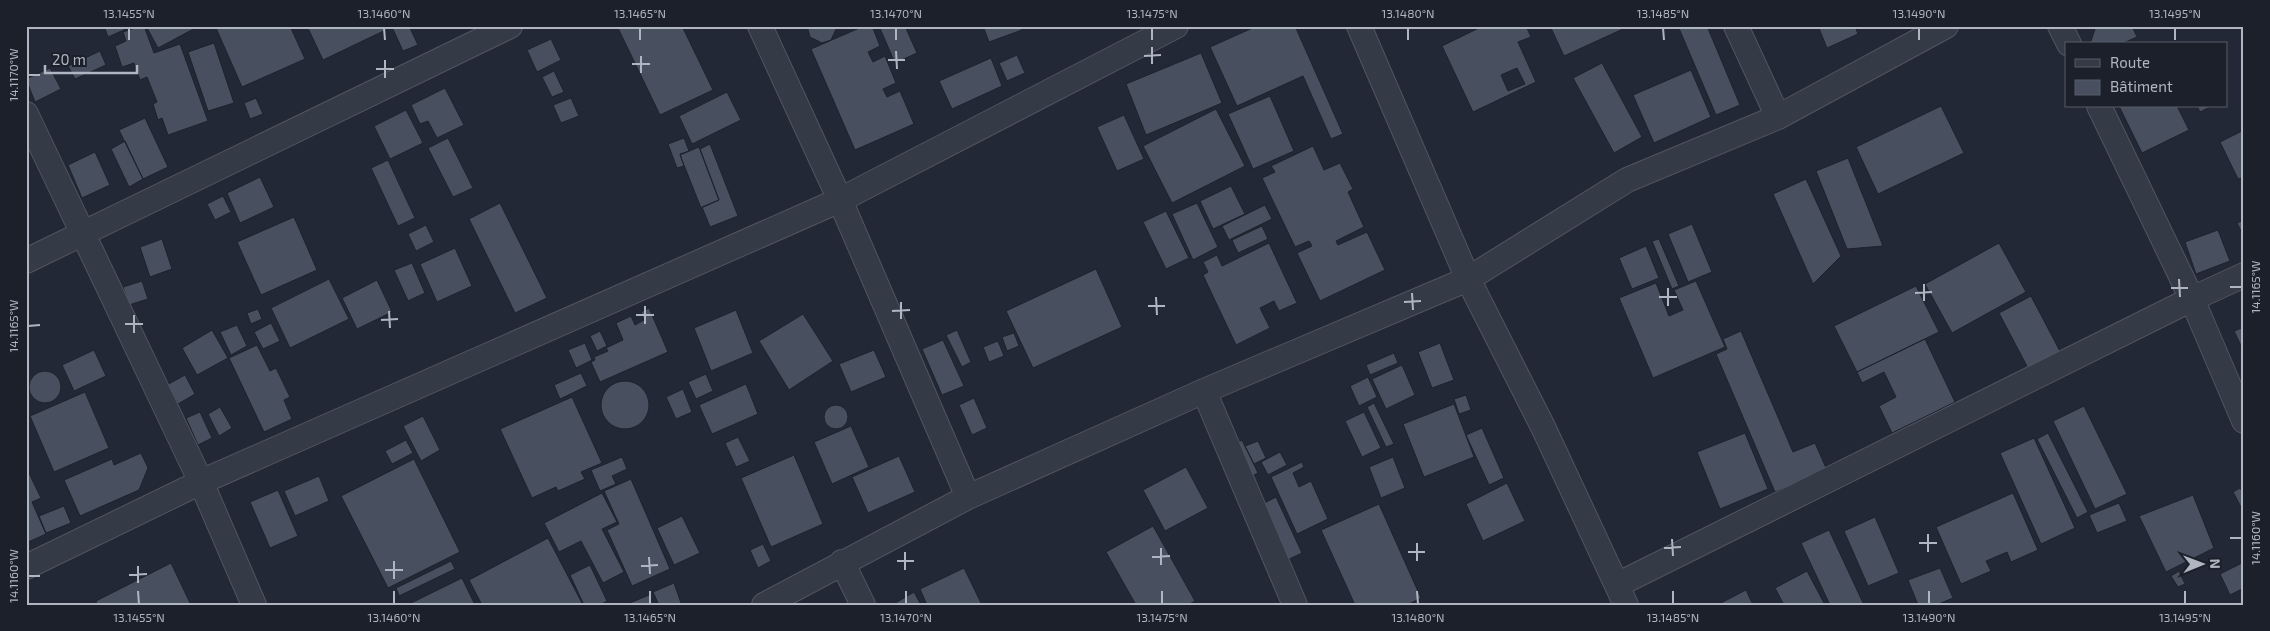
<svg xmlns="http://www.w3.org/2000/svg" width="2270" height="631" font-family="'Exo 2',sans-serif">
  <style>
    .building { fill: #484f5f; stroke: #1d222c; fill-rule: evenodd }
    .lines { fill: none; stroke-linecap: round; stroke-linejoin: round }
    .minor-casing { stroke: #505560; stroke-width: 26 }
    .minor { stroke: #353b46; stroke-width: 24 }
    .ticks { fill: none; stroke: #b0b5c2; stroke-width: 2 }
    .neatline { fill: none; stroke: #b0b5c2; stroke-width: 2 }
    .ticks-label { font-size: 12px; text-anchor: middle; fill: #b0b5c2 }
  </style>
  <rect width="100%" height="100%" fill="#222835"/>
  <!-- building -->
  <path class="building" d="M104,26H133L108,37Z
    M140,26H144L154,53L180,44L208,121L168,135L162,118L158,120L153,104L157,102L147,77L140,80L134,63L122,67L115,46L126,41L123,32Z
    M146,26H199L158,48Z
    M220,26H290L305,59L242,87L216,28Z
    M307,26H394L323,60Z
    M409,26L418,45L403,51L392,27Z
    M617,26H682L713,90L660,115Z
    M807,26H836L837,27L831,40L822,43L810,37Z
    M864,26H872L880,46L868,52L873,62L885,56L896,83L883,89L887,97L900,91L914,124L855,150L811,49Z
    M879,26H905L917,53L895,63Z
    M983,26H1021L1022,30L989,42Z
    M1257,26H1295L1343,134L1331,139L1303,76L1237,106L1210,47Z
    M1483,26H1526L1531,37L1518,42L1536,82L1473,112L1442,46ZM1517,68L1525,84L1508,91L1501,75Z
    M1550,26H1622L1623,29L1564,56Z
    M1678,26H1707L1740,105L1716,115Z
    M1818,26H1855L1858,34L1827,48Z
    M2096,26H2132L2137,37L2121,44H2090Z
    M551,39L561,60L537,72L527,50Z
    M214,43L234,103L208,111L188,52Z
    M100,51L106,65L75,79L68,66Z
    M1201,53L1222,103L1146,135L1126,84Z
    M1017,55L1025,73L1007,81L999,63Z
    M991,58L1002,86L952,109L939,81Z
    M1602,63L1642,137L1614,153L1573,78Z
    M50,68L61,89L35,102L26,79Z
    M1691,70L1711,117L1654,143L1633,95Z
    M554,71L564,92L552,97L542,77Z
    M445,88L464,125L437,138L428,121L420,124L411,105Z
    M727,92L741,120L692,144L679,116Z
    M1270,96L1294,151L1253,169L1228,114Z
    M256,98L263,114L250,119L244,103Z
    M571,98L579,116L561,123L553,105Z
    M1941,106L1964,153L1878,194L1856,147Z
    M2119,106H2177L2189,130L2142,153Z
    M2197,106H2212L2200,112Z
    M1216,109L1245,166L1172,203L1143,146Z
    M406,110L423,143L390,159L374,126Z
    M1124,115L1144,159L1117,171L1097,127Z
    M145,118L168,167L143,179L119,130Z
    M2244,130V177L2238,179L2220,142Z
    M448,138L473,188L453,197L428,148Z
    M684,138L689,151L680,154L684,166L677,168L668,144Z
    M125,141L143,179L129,187L111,149Z
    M710,144L738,216L710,227L702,207L719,200L700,149Z
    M1313,146L1324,170L1340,163L1353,189L1348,192L1364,227L1336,241L1338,245L1367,232L1385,270L1320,301L1297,253L1312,246L1309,241L1295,247L1262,178L1275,172L1271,166Z
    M699,147L719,200L701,208L680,155Z
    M95,152L110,185L82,198L68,165Z
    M1848,158L1883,246L1847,249L1816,171Z
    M388,160L415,218L398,226L371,168Z
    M260,177L274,207L240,223L227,193Z
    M1806,179L1841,256L1813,284L1773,194Z
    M1231,186L1245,214L1213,229L1200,201Z
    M223,196L231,212L215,220L207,204Z
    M500,203L547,298L515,313L469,219Z
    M1197,203L1218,247L1193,260L1172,214Z
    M1265,205L1272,219L1229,240L1222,226Z
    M1166,211L1189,258L1166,269L1143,222Z
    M294,217L317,270L261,295L237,242Z
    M2244,220V237L2237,223Z
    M1692,224L1712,272L1688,282L1668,234Z
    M426,225L434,242L416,251L408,234Z
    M1262,226L1268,239L1238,253L1232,240Z
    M2218,230L2230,261L2196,274L2185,242Z
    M162,239L172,269L150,277L140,247Z
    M1659,239L1679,286L1672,289L1652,241Z
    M1269,243L1297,303L1279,311L1274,301L1260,308L1270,328L1236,345L1203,275L1208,272L1203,262L1217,255L1222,266Z
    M1999,243L2026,292L1952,333L1925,284Z
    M1646,246L1659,278L1632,289L1619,258Z
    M455,248L472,286L437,302L420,264Z
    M412,263L425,293L408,301L394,270Z
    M1096,269L1122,327L1033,368L1006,311Z
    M329,279L349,319L290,348L271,308Z
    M377,280L392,312L357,329L342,298Z
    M142,281L148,299L129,305L123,287Z
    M1696,281L1725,347L1653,378L1619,298L1656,283L1669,316L1683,310L1674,290Z
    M1916,286L1939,332L1857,372L1834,326Z
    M2031,296L2062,355L2030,372L1999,313Z
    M649,308L668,352L600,382L591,362L595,360L594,357L608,351L606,348L623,340L616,323L631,316L635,325L644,320L641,312Z
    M258,309L262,319L251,324L247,313Z
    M736,310L753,353L711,371L694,328Z
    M803,314L833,361L789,390L759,341Z
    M271,323L280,341L263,349L254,332Z
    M237,325L247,346L231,355L220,332Z
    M2244,327V352L2234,331Z
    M212,330L228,358L197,375L182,348Z
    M957,330L971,362L962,367L946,335Z
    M600,331L607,346L597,351L590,336Z
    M1741,331L1793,452L1815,443L1827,470L1775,492L1716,354L1727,349L1723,339Z
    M1014,333L1019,346L1007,351L1002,337Z
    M1925,339L1955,402L1892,433L1879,406L1896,397L1884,372L1862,383L1857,372Z
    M943,340L964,386L942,395L922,349Z
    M998,341L1004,356L989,362L983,347Z
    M585,343L592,360L576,368L568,350Z
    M1440,343L1454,380L1432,388L1418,352Z
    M257,345L270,371L276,368L290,397L284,400L292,419L264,432L229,358Z
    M94,350L106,376L74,391L62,365Z
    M874,350L886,377L851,392L839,364Z
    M1394,353L1398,363L1370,375L1366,365Z
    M1402,365L1415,395L1386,409L1372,379Z
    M29 387a16 16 0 1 1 32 0a16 16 0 1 1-32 0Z
    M581,373L587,386L560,399L554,385Z
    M706,374L713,391L696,399L688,382Z
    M185,375L195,394L178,404L167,385Z
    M1368,377L1377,397L1359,406L1350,386Z
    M601 405a24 24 0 1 1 48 0a24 24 0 1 1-48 0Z
    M746,384L758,414L712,434L699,405Z
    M683,389L692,412L676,419L666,397Z
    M85,392L109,448L54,472L30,416Z
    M1466,395L1471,410L1459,414L1454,399Z
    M572,397L602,463L581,472L585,479L558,491L556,487L532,498L500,429Z
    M974,398L987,428L972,435L959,405Z
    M1374,403L1394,444L1386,447L1367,407Z
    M1454,404L1474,457L1424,477L1403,424Z
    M824 417a12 12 0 1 1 24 0a12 12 0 1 1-24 0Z
    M2084,406L2127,494L2095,509L2053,421Z
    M220,407L232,428L219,436L208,414Z
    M200,412L212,438L198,445L186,418Z
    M1364,412L1381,448L1362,457L1345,421Z
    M423,416L440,450L421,461L403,426Z
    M851,426L869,467L832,484L814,442Z
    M1482,428L1504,478L1489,485L1466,435Z
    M1745,433L1768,489L1720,509L1697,452Z
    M2048,433L2088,512L2077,518L2037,439Z
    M738,437L750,461L736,467L725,443Z
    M2034,438L2075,528L2041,544L2000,453Z
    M406,440L413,453L392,464L385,451Z
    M1242,440L1258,473L1246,479L1230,447Z
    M1258,441L1266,458L1254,464L1245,446Z
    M1280,452L1287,465L1268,475L1261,462Z
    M141,453L148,468L139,490L80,516L64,480L112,459L114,465Z
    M794,455L823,524L771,547L741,478Z
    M899,456L915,492L868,513L852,477Z
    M622,457L627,469L612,476L616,484L600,491L591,470Z
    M1393,457L1405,488L1381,498L1369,467Z
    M414,459L460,552L388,588L341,496Z
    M1302,462L1304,467L1293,473L1299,487L1311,481L1328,519L1297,534L1271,477Z
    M26,467L41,498L32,502L46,534L26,543Z
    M1186,467L1208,508L1165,531L1143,490Z
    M319,476L329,501L295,516L284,491Z
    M631,479L670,569L632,586L607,530L619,524L604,491Z
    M1507,483L1525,521L1483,541L1466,504Z
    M2240,488L2244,494V505L2241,507L2233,492Z
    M278,490L298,536L270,548L250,502Z
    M602,493L617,522L602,529L624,572L603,583L581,541L559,552L544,523Z
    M2013,493L2038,550L2011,562L2007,552L1986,561L1991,571L1961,584L1936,527Z
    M2193,495L2214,548L2166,572L2139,516Z
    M1276,497L1302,553L1283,562L1257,507Z
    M2119,503L2127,521L2097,533L2089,515Z
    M1379,504L1421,598L1407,605H1355L1321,530Z
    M64,506L71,523L46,533L39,516Z
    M682,516L700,553L674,565L657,528Z
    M1875,517L1899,573L1868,586L1844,531Z
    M1153,526L1195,601L1188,605H1136L1106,552Z
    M1829,530L1864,605H1830L1801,543Z
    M548,538L583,605H482L469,580Z
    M763,544L771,561L758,568L750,550Z
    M451,561L455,569L399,596L396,588Z
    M2244,562V588L2230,595L2220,574Z
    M171,563L191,605H97L96,601Z
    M590,565L607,601L600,605H584L570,575Z
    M964,568L982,605H927L920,589Z
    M1940,568L1953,598L1936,605H1918L1908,580Z
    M1807,571L1825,605H1784L1775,588Z
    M2179,571L2185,584L2178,587L2171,576Z
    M462,578L475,605H407Z
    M674,583L681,603L676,605H659L653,592Z
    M1746,590L1753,605H1717Z
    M914,592L921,605H892Z
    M649,595L653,605H625Z"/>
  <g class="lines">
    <!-- minor casing -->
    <g class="minor-casing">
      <path id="minor" d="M760,26L840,200L968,497
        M1359,26L1468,279L1544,429L1626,605
        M1736,26L1778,117
        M2060,26L2069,44
        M2099,106L2192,299L2244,421
        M26,114L201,482L254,605
        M26,261L510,26
        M1204,391L1295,605
        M842,562L863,605
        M26,567L201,482L840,200L1176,26
        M1617,585L2192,299L2244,275
        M764,605L968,497L1204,391L1468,279L1627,180L1778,117L1946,26"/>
    </g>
    <!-- minor -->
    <use href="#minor" class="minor"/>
  </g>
  <!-- ticks -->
  <path class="ticks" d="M129,28V40M384,28L385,40M640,28V40M896,28V40M1152,28V40M1408,28V40M1663,28L1664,40M1919,28V40M2175,28V40M1152,47V64M896,51L897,69M641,56V73M1144,56L1161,55M385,60V78M888,60H905M632,64H650M376,69H394M28,75H40M2179,279L2180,297M1924,284V301M2230,287H2242M1668,288V306M2171,288H2188M1412,293L1413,310M1915,293L1932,292M1156,297L1157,315M1659,297H1677M901,302V319M1404,302L1421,301M645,306V324M1148,306H1165M389,311L390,328M892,311L910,310M134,315V333M636,315H654M381,320L398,319M125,324H143M28,326L40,325M1928,534V552M2230,538H2242M1672,539L1673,556M1417,543V561M1919,543H1937M1161,548V565M1664,548L1681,547M905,552V570M1408,552H1425M649,557L650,574M1152,557L1170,556M394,561V579M897,561H914M138,566V583M641,566L658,565M385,570H403M129,575L147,574M28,576H40M138,591L139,604M394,591V604M650,591V604M906,591V604M1162,591V604M1417,591L1418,604M1673,591V604M1929,591V604M2185,591V604"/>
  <!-- border -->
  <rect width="2270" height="631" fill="none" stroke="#1b202a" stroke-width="55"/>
  <!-- legend -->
  <rect x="2065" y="42" width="162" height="65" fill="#1b202a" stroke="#575c67"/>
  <rect x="2075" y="59" width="25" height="8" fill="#353b46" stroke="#575c67"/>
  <text x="2110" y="68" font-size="15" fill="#b0b5c2">Route</text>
  <rect x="2075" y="80" width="25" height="15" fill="#484f5f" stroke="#575c67"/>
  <text x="2110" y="92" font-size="15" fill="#b0b5c2">Bâtiment</text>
  <!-- north arrow -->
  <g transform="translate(2202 564) rotate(89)" stroke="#1b202a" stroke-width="4" paint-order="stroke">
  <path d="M0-4L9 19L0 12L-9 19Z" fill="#b0b5c2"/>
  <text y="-8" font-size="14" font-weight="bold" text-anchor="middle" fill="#b0b5c2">N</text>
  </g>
  <!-- scale -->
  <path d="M45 65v8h92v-8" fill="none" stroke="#b0b5c2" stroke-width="2.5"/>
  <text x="52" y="65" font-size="15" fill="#b0b5c2" stroke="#1b202a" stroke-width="4" paint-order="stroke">20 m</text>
  <rect x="28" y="28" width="2214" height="576" class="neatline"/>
  <g class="ticks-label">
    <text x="129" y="18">13.1455°N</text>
    <text x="384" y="18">13.1460°N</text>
    <text x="640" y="18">13.1465°N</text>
    <text x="896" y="18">13.1470°N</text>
    <text x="1152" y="18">13.1475°N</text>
    <text x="1408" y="18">13.1480°N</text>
    <text x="1663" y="18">13.1485°N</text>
    <text x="1919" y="18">13.1490°N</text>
    <text x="2175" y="18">13.1495°N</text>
    <text transform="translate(14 75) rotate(-90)" y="4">14.1170°W</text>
    <text transform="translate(2256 287) rotate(-90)" y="4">14.1165°W</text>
    <text transform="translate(14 326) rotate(-90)" y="4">14.1165°W</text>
    <text transform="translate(2256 538) rotate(-90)" y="4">14.1160°W</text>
    <text transform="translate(14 576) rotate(-90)" y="4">14.1160°W</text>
    <text x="139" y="622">13.1455°N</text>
    <text x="394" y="622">13.1460°N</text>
    <text x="650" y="622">13.1465°N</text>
    <text x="906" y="622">13.1470°N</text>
    <text x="1162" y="622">13.1475°N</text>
    <text x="1418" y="622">13.1480°N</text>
    <text x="1673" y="622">13.1485°N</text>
    <text x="1929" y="622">13.1490°N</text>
    <text x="2185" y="622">13.1495°N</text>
  </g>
</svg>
